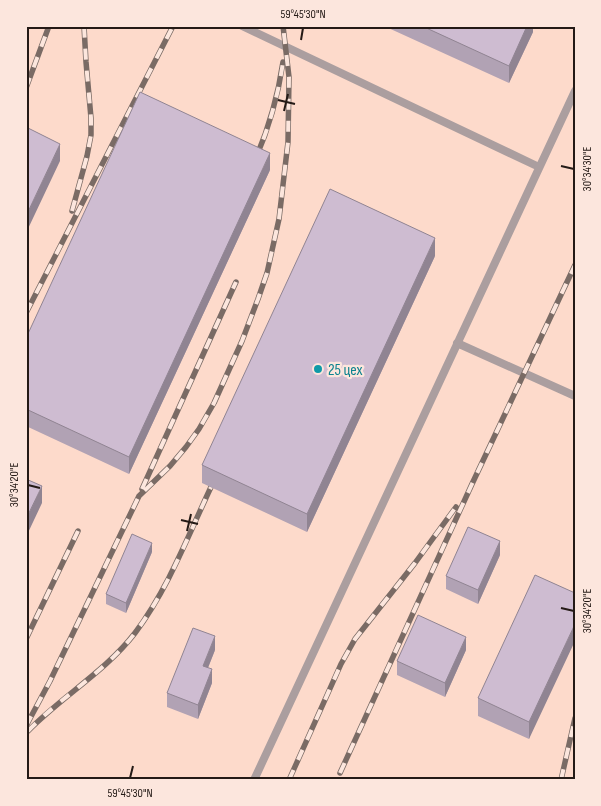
<svg xmlns="http://www.w3.org/2000/svg" width="601" height="806" font-family="'Sofia Sans Condensed',sans-serif">
  <style>
    .built { fill: #fddacb }
    .lines { fill: none; stroke-linecap: round; stroke-linejoin: round }
    .lane { stroke: #ab9e9f; stroke-width: 8 }
    .rail-casing { stroke: #7a6b65; stroke-width: 5.5 }
    .rail { stroke: #fce6dd; stroke-width: 4; stroke-dasharray: 11; stroke-linecap: butt }
    .wall { fill: #b1a2b4 }
    .shaded-wall { fill: #908492 }
    .building { fill: #cebcd1; stroke: #908492 }
    .ticks { fill: none; stroke: #241a16; stroke-width: 2 }
    .culture-dot { fill: #0f9aa8; stroke: #fce6dd; stroke-width: 2 }
    .labels { text-anchor: middle; stroke-width: 4.5; stroke-linejoin: round; paint-order: stroke }
    .culture-label { font-size: 16px; fill: #0d838f; stroke: #fce6dd; text-anchor: start }
    .neatline { fill: none; stroke: #241a16; stroke-width: 2 }
    .ticks-label { font-size: 12px; text-anchor: middle; fill: #241a16 }
  </style>
  <rect width="100%" height="100%" fill="#fce6dd"/>
  <!-- built -->
  <path class="built" d="M26,26H575V780H26Z"/>
  <g class="lines">
    <!-- lane -->
    <path class="lane" d="M242,26L539,167
      M457,343L575,396
      M254,780L575,91"/>
    <!-- rail casing -->
    <g class="rail-casing">
      <path id="rail" d="M26,88L49,26
        M255,160C269,128 278,96 283,62
        M72,211L87,156L91,135V118L86,62L84,26
        M26,313L173,26
        M142,489L236,282
        M26,639L78,531
        M26,726L50,681L139,496L170,466L186,447L199,429L214,403L242,341L258,299L267,273L279,219L288,142L289,77L283,26
        M28,731C62,696 105,672 135,633C168,589 188,536 211,487
        M340,773L472,484L575,265
        M289,780L341,664L355,639L415,563L456,507
        M561,780L575,718"/>
    </g>
    <!-- rail -->
    <use href="#rail" class="rail"/>
  </g>
  <!-- wall -->
  <path class="wall" d="M384,26H533V32L509,83Z
    M270,170L129,474L26,426V338Z
    M435,256L307,532L202,483V465Z
    M152,552L126,613L106,604V594Z
    M500,555L478,604L446,589V576Z
    M575,593L529,739L478,716V698Z
    M215,650L208,668L212,683L198,719L167,707V693Z
    M466,650L445,697L397,675V661Z"/>
  <!-- shaded-wall -->
  <path class="shaded-wall" d="M527,26H533V32L509,83V66Z
    M60,144V161L26,233V216Z
    M270,153V170L129,474V457Z
    M435,238V256L307,532V514Z
    M42,486V503L26,537V519Z
    M500,541V555L478,604V590Z
    M152,543V552L126,613V603Z
    M575,624V641L529,739V722Z
    M215,636V650L203,680V666Z
    M466,637V650L445,697V683Z
    M212,669V683L198,719V705Z"/>
  <!-- building -->
  <path class="building" d="M422,26H527L509,66Z
    M140,92L270,153L129,457L26,409V338Z
    M26,127L60,144L26,216Z
    M330,189L435,238L307,514L202,465Z
    M26,479L42,486L26,519Z
    M468,527L500,541L478,590L446,576Z
    M132,534L152,543L126,603L106,594Z
    M535,575L575,593V624L529,722L478,698Z
    M418,615L466,637L445,683L397,661Z
    M193,628L215,636L203,666L212,669L198,705L167,693Z"/>
  <!-- ticks -->
  <path class="ticks" d="M301,40L303,28M278,100L295,104M284,111L288,94M561,166L574,169M28,485L40,488M181,520L198,524M187,531L191,514M561,608L574,611M130,778L133,766"/>
  <!-- markers -->
  <circle class="culture-dot" cx="318" cy="369" r="5"/>
  <g class="labels">
    <!-- culture labels -->
    <g class="culture-label">
      <text x="328" y="375">25 цех</text>
    </g>
  </g>
  <!-- border -->
  <rect width="601" height="806" fill="none" stroke="#fce6dd" stroke-width="55"/>
  <rect x="28" y="28" width="546" height="750" class="neatline"/>
  <g class="ticks-label">
    <text x="303" y="18">59°45'30"N</text>
    <text transform="translate(587 169) rotate(-90)" y="4">30°34'30"E</text>
    <text transform="translate(14 485) rotate(-90)" y="4">30°34'20"E</text>
    <text transform="translate(587 611) rotate(-90)" y="4">30°34'20"E</text>
    <text x="130" y="797">59°45'30"N</text>
  </g>
</svg>
